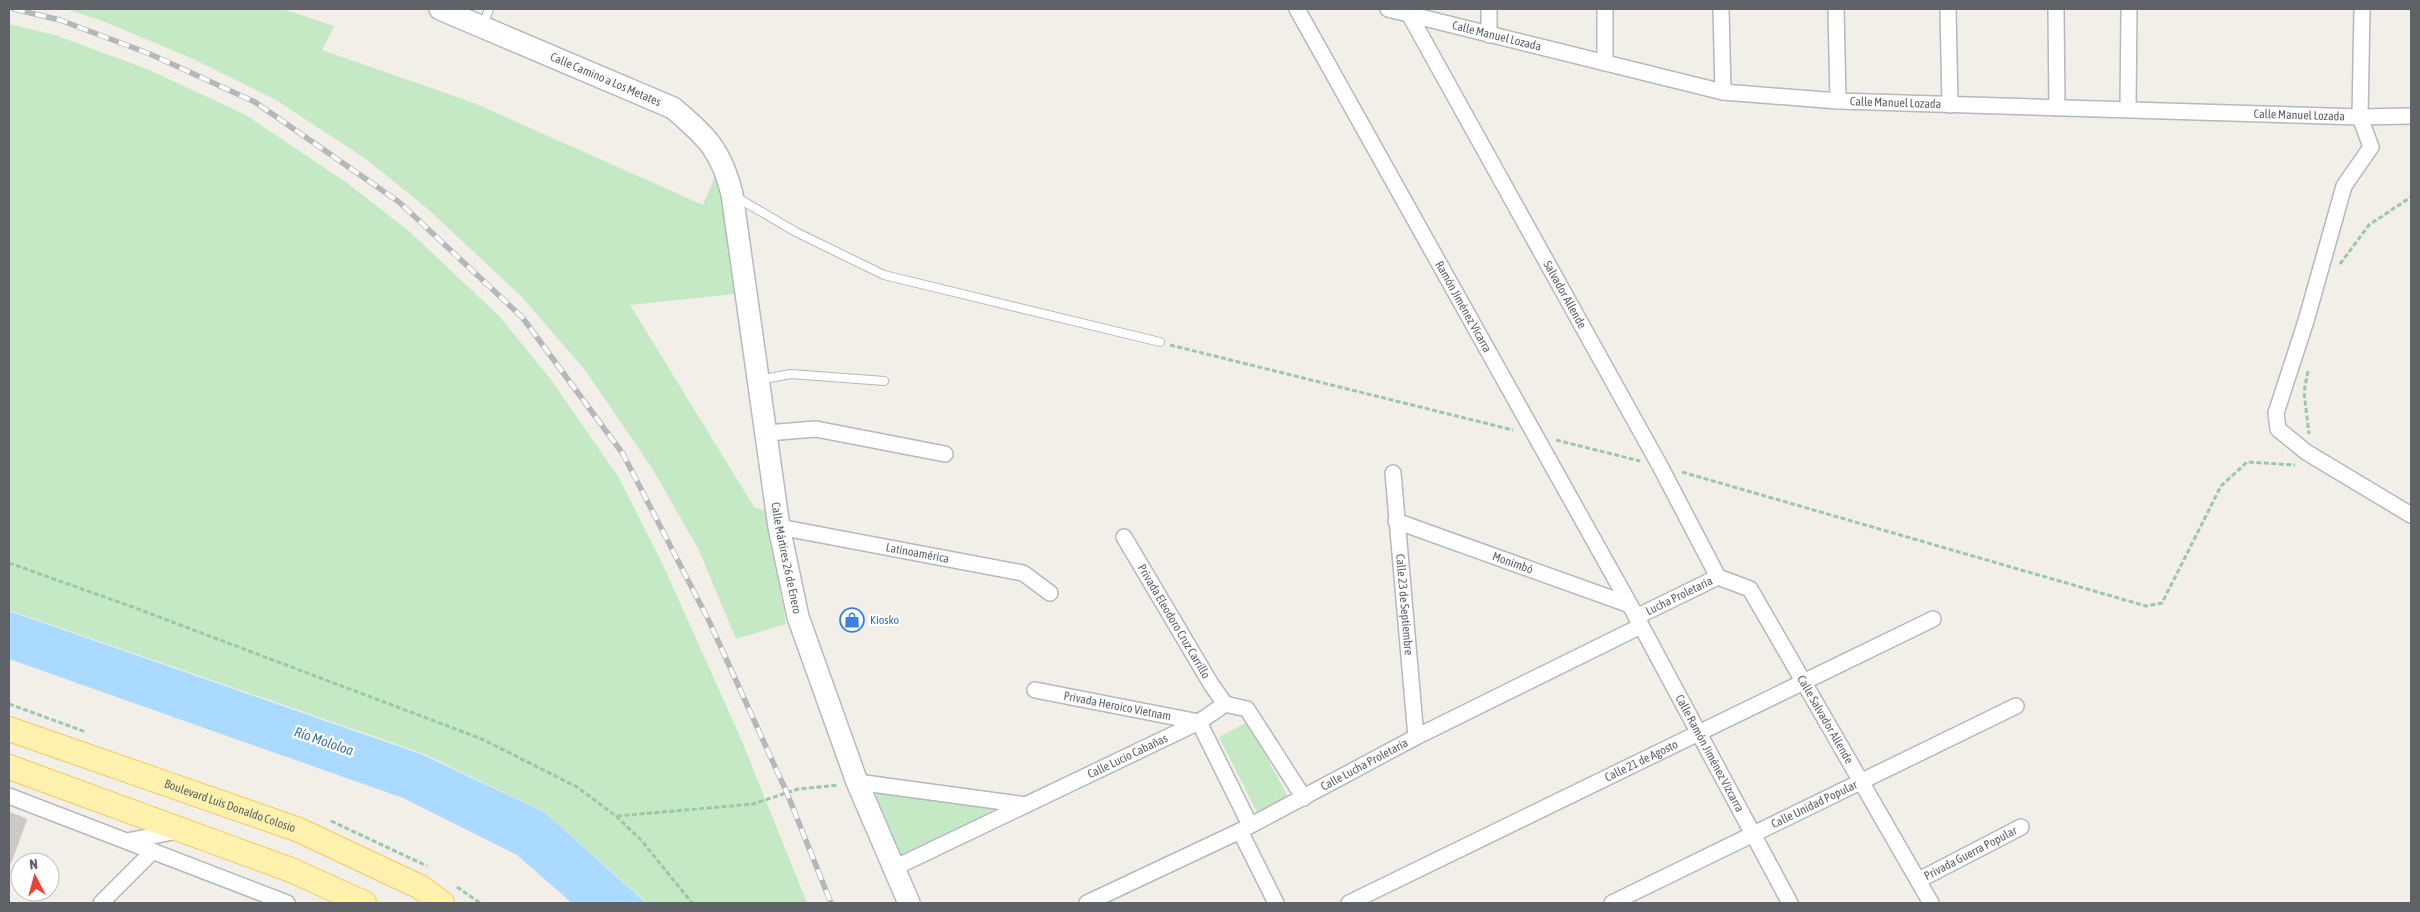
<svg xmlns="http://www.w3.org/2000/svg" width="2420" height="912" font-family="'Asap Condensed',sans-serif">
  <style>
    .green { fill: #c5e8c5 }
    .water { fill: #aadaff }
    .building { fill: #cccac5; stroke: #d6d1c6 }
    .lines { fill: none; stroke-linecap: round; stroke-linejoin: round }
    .lane-casing { stroke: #b5b8bc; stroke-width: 10 }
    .street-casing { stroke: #b5b8bc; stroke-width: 18 }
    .secondary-casing { stroke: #b6babf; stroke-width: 24 }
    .primary-casing { stroke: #f2c960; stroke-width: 26 }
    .path { stroke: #9cc7a9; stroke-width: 3; stroke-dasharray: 5 2.5; stroke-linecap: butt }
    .lane { stroke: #fff; stroke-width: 8 }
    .street { stroke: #fff; stroke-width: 15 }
    .secondary { stroke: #fff; stroke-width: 21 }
    .primary { stroke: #fff2af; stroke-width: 24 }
    .rail-casing { stroke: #b6b7b8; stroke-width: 5.5 }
    .rail { stroke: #fff; stroke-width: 4; stroke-dasharray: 11; stroke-linecap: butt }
    .labels { text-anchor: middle; stroke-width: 4.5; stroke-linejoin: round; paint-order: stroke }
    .street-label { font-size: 12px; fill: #5f6368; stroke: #fff }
    .shop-label { font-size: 12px; fill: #366cbe; stroke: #fff; text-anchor: start }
    .water-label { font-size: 14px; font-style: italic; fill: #4174aa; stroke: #fff }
  </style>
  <rect width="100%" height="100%" fill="#f1efe8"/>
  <!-- green -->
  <path class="green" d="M65,9H282L334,26L322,50L474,103L703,205L718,170L728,220L734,294L630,305L754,507L766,511L786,624L736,639L699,550L652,468L585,370L522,297L429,210L366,159L276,100L191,58L100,20Z
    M9,24L55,35L147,69L246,115L347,183L410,232L499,316L552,381L619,478L663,565L741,739L807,903H647L544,812L422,753L9,610Z
    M1248,722L1288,797L1257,812L1219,737Z
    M857,782L1026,805L894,868Z"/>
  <!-- water -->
  <path class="water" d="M9,611L421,754L544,812L646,903H572L517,855L403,798L9,659Z"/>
  <!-- building -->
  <path class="building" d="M9,812L27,819L11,863H9Z"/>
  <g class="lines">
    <!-- lane casing -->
    <g class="lane-casing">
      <path id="lane" d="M483,26L489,9
        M736,197L796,232L884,275L1160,342
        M759,380L791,374L884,381"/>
    </g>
    <!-- street casing -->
    <g class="street-casing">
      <g id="street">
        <path id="s1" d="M1297,9L1630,605L1790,903"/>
        <path id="s2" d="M1388,9L1723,92L1838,101L2360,117L2411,116"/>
        <path d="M1489,9V35"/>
        <path d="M1605,9V63"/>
        <path d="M1721,9L1723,92"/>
        <path d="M1836,9L1838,101"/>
        <path d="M1948,9L1950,105"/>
        <path d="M2056,9L2057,108"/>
        <path d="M2362,9L2360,117L2371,147L2344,186L2306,321L2276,413L2278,429L2306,452L2411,515"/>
        <path id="s3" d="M1409,14L1660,466L1718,577"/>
        <path d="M2128,108L2129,9"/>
        <path d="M766,433L816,429L945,454"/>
        <path id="s4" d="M1393,473L1416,737"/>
        <path id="s5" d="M1396,521L1630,605"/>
        <path id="s6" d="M779,527L1023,573L1050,593"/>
        <path id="s7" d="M1124,537L1211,684L1225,704"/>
        <path id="s8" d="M1636,617L1718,577L1750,589L1931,903"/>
        <path id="s9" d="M1035,690L1199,722L1250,825"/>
        <path d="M1225,704L1247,709L1304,798"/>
        <path d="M857,782L1026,805"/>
        <path d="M9,796L287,903"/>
        <path d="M1240,831L1276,903"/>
        <path d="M127,841L178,831"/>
        <path id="s10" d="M894,868L1199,722L1225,704"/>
        <path id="s11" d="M1919,880L2021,827"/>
        <path d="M101,903L153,851"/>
        <path id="s12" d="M1087,903L1240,831L1416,737L1641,626"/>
        <path id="s13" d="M1349,903L1933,619"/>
        <path id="s14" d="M1612,903L2016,706"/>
      </g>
    </g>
    <!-- secondary casing -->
    <g class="secondary-casing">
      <g id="secondary">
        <path id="s15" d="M440,9L673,108C707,137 721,150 732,194L779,527L798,617L857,782L909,903"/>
      </g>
    </g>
    <!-- primary casing -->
    <g class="primary-casing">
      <g id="primary">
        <path id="s16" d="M9,729L299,830L420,887L442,903"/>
        <path d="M9,767L291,870L364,903"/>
      </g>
    </g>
    <!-- path -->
    <path class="path" d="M2340,264L2369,225L2411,197
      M1170,345L1513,430
      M2308,371L2304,392L2309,434
      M1556,440L1640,461
      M1682,472L2146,606L2162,603L2221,486L2247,462L2295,465
      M9,563L130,606L482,739L577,787L616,816L641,840L692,903
      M9,704L86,732
      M617,816L753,804L798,789L838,785
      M331,821L427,866
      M457,887L480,903"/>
    <!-- lane -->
    <use href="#lane" class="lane"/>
    <!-- street -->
    <use href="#street" class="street"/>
    <!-- secondary -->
    <use href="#secondary" class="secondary"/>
    <!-- primary -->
    <use href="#primary" class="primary"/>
    <!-- rail casing -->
    <g class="rail-casing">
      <path id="rail" d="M14,9L60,20L150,54L255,102L399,202L522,317L623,454L709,621L787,793L831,903"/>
    </g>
    <!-- rail -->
    <use href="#rail" class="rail"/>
  </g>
  <!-- icons -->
  <defs>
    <g id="shop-ring" transform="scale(1.25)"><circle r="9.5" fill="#fff" stroke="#3f7fe0" stroke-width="1.5"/><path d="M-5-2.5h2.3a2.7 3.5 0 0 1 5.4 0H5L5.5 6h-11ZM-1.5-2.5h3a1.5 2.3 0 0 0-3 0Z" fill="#3f7fe0"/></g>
  </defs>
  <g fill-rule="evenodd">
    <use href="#shop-ring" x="852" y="620"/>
  </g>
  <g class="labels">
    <!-- street labels -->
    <g class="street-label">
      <text dy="4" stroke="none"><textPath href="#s2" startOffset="112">Calle Manuel Lozada</textPath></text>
      <text dy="4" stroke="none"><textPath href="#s15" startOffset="180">Calle Camino a Los Metates</textPath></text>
      <text dy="4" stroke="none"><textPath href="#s2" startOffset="518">Calle Manuel Lozada</textPath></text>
      <text dy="4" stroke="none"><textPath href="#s2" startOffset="922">Calle Manuel Lozada</textPath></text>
      <text dy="4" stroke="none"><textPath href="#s3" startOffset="321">Salvador Allende</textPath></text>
      <text dy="4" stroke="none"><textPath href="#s1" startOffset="341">Ramón Jiménez Vicarra</textPath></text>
      <text dy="4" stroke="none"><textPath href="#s6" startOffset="141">Latinoamérica</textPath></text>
      <text dy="4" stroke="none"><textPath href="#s15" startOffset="728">Calle Mártires 26 de Enero</textPath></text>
      <text dy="4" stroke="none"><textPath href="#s5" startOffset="124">Monimbó</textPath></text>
      <text dy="4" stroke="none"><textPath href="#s8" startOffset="48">Lucha Proletaría</textPath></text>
      <text dy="4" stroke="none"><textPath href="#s4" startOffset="132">Calle 23 de Septiembre</textPath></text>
      <text dy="4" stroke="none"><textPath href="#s7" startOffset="98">Privada Eleodoro Cruz Carrillo</textPath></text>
      <text dy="4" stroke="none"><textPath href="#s9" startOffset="84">Privada Heroico Vietnam</textPath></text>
      <text dy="4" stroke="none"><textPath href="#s8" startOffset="276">Calle Salvador Allende</textPath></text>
      <text dy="4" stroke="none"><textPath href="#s1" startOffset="851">Calle Ramón Jiménez Vizcarra</textPath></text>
      <text dy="4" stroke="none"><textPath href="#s10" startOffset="259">Calle Lucio Cabañas</textPath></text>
      <text dy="4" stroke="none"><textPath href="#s13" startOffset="325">Calle 21 de Agosto</textPath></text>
      <text dy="4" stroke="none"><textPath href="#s12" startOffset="310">Calle Lucha Proletaria</textPath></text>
      <text dy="4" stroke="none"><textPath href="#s14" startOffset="225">Calle Unidad Popular</textPath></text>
      <text dy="4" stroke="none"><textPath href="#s16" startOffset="234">Boulevard Luis Donaldo Colosio</textPath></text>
      <text dy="4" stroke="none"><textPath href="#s11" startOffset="58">Privada Guerra Popular</textPath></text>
    </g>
    <!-- shop labels -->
    <g class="shop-label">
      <text x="870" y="624">Kiosko</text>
    </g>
    <!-- water labels -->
    <g class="water-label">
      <text transform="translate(324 741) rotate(19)" y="5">Río Mololoa</text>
    </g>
  </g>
  <!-- border -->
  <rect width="2420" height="912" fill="none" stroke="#5f6368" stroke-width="20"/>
  <!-- north arrow -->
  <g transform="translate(35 877) rotate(354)"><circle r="24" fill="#ffffff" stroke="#bfc1c3"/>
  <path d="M0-4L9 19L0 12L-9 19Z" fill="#ea4335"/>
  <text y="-8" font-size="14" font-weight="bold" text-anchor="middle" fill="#5f6368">N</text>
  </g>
</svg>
